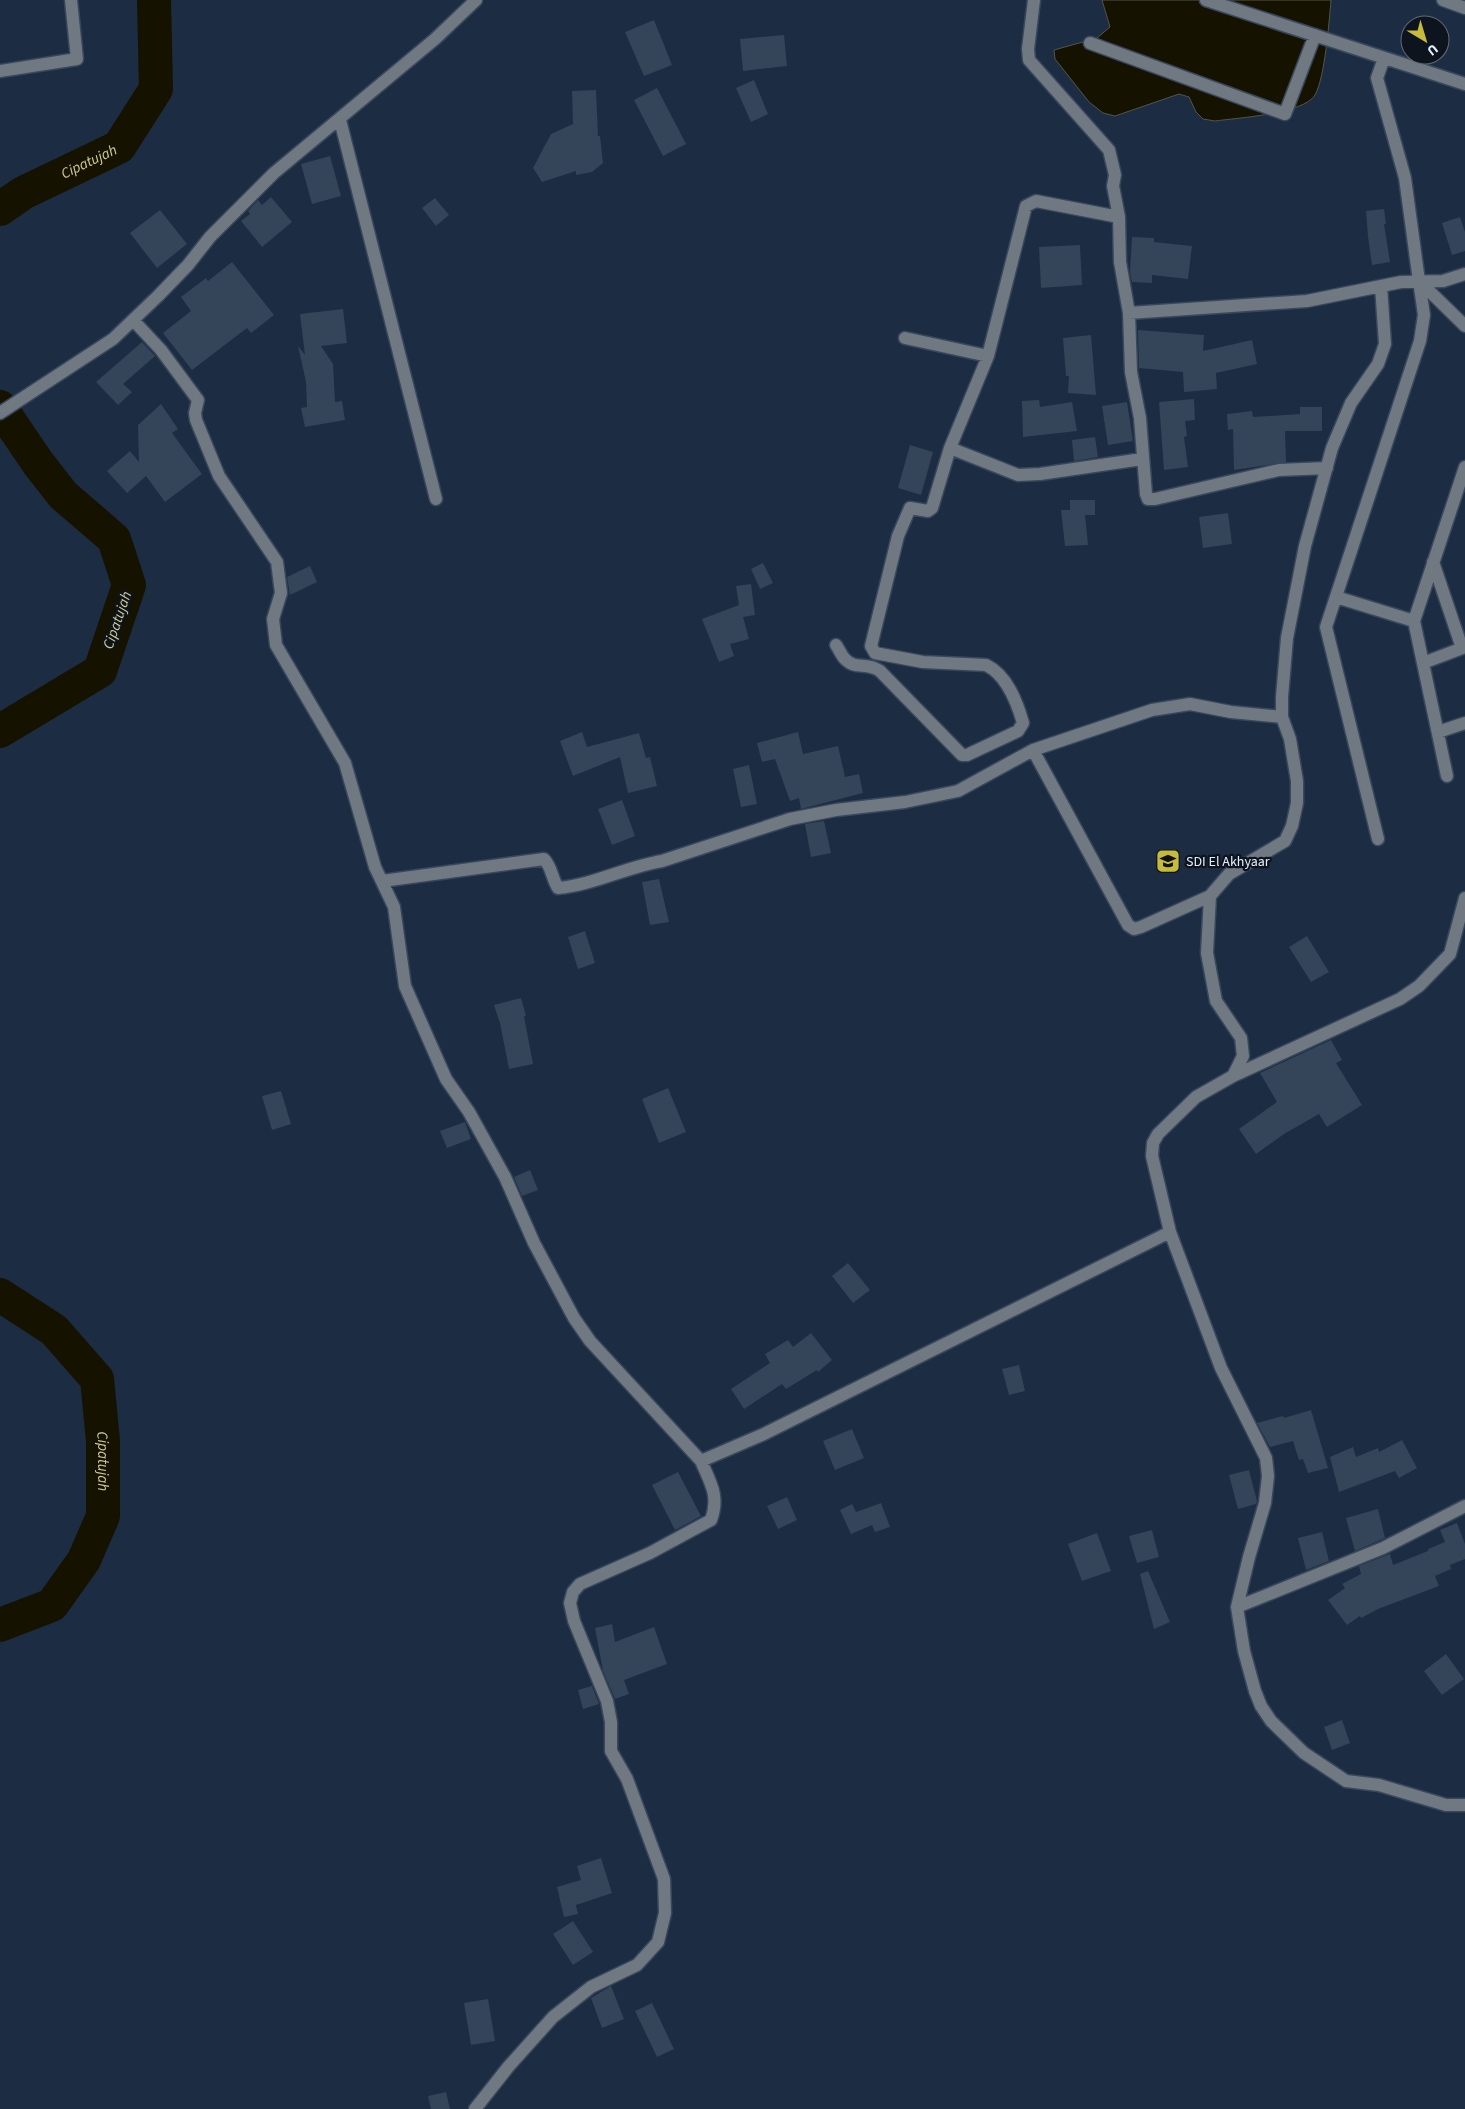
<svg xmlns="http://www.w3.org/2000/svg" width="1465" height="2109" font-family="'Source Sans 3',sans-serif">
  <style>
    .water { fill: #151300; stroke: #53554c }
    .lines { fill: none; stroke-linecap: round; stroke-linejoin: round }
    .river { stroke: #151300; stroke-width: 34 }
    .building { fill: #344459 }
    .minor-casing { stroke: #38475c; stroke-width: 15 }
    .minor { stroke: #707882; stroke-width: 12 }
    .labels { text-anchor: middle; stroke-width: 4.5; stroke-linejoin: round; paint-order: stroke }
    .poi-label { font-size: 14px; fill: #e4effe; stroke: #0d141e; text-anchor: start }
    .water-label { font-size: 15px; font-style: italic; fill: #cfcb95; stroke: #0d141e }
  </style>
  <rect width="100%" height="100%" fill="#1c2c42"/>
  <!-- water -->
  <path class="water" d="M1102,0H1331C1329,23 1325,77 1315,95C1304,114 1236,118 1215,121L1203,119L1196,112L1189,97L1179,94L1115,116L1103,113L1089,102L1055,59L1054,50L1097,38L1110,27Z"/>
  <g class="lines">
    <!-- river -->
    <g class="river">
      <path id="s1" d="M0,209L23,193L119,147L156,89L154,0"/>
      <path d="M0,407L38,463L63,495L114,539L129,585L100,671L0,731"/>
      <path id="s2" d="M0,1295L54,1330L97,1379L103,1441V1516L84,1560L52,1605L0,1625"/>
    </g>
  </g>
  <!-- building -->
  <path class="building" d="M654,20L672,65L644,76L625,32Z
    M784,35L787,66L743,71L740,39Z
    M754,80L768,114L751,122L736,88Z
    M657,88L686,144L663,156L634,100Z
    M596,90L598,136H600L603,163L592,172L576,175V171L542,182L533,168L551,134L573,124L572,91Z
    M330,156L341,196L312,204L301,164Z
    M271,197L292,222L262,247L241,221L250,214L248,211L258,200L262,205Z
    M435,198L449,215L436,226L422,208Z
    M1384,209L1386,224H1384L1390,262L1372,265L1368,237L1366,211Z
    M160,210L187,244L157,268L130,233Z
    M1460,217L1465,232V251L1452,255L1442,223Z
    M1132,237L1154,238V242L1192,246L1188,279L1152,275V283L1132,282L1130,272Z
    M1080,245L1082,285L1041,288L1039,247Z
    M232,262L274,315L251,333L247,328L192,370L163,333L191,311L181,297L206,278L208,281Z
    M343,309L347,343L321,346L333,364L335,402L342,401L345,420L305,427L301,408L307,407L306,382L298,346L305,355L300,314Z
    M1138,330L1204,335L1203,351L1252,340L1257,364L1216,373L1217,389L1184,392L1183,372L1139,368Z
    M1091,335L1096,395L1068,393L1069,376H1066L1063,338Z
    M142,342L155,356L123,384L132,392L118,405L96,382Z
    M1194,399L1195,420L1185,421L1187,436L1184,437L1188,467L1164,470L1159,402Z
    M1039,400L1040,407L1072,402L1077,431L1023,437L1022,401Z
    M1127,402L1133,441L1108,445L1102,406Z
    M161,404L178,429L172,433L202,474L165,502L146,476L127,493L107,471L130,451L139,462L138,425Z
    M1300,407H1322V431H1285L1286,462L1234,470L1233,429L1228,430L1227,414L1252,411L1253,417L1300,414Z
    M1095,437L1098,457L1074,461L1072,440Z
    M910,445L933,452L921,495L898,488Z
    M1070,500H1095V515H1085L1088,545L1065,546L1061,510H1070Z
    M1228,513L1232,544L1203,548L1199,517Z
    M763,563L773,583L760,589L751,569Z
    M310,566L317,582L290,595L287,577Z
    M751,584L755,615L743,617L749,639L730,644L734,656L719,662L702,619L739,605L736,586Z
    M582,732L587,747L639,733L646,758L650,757L657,786L628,793L620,757L573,776L560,741Z
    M798,732L803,754L838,746L845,777L859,774L863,793L801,809L799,798L790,801L775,759L762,762L757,743Z
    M749,765L757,804L741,807L733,769Z
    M622,800L635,836L612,845L598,809Z
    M824,821L831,853L811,857L805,824Z
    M659,879L669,922L650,925L642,882Z
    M585,931L595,963L578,969L568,937Z
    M1307,936L1329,972L1311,982L1289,947Z
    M521,998L526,1016H524L533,1064L509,1069L500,1023L494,1005Z
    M1331,1040L1342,1060L1336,1063L1362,1105L1327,1127L1319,1114L1284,1134L1256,1154L1239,1129L1277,1102L1260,1073Z
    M668,1088L686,1132L659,1143L642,1099Z
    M281,1091L291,1124L272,1130L262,1096Z
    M465,1122L471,1139L447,1148L440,1131Z
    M530,1170L538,1190L522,1196L514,1177Z
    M848,1263L870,1290L853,1303L832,1276Z
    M811,1333L832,1360L818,1372L817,1370L786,1389L782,1384L744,1409L731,1389L770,1363L765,1354L788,1340L793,1347Z
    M1019,1365L1025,1391L1009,1395L1002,1369Z
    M1311,1410L1328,1468L1308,1473L1303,1459L1299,1460L1293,1441L1270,1447L1257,1423L1283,1416L1284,1418Z
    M852,1429L864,1458L835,1470L823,1441Z
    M1402,1440L1417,1468L1399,1478L1395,1471L1339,1492L1330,1457L1353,1447L1356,1457L1378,1448L1379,1452Z
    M1249,1470L1257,1501L1256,1504L1238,1509L1229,1475Z
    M678,1472L701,1516L675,1530L652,1485Z
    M787,1497L797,1520L778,1529L767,1506Z
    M881,1503L890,1527L875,1532L872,1525L851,1534L840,1510L852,1504L856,1512Z
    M1378,1509L1385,1538L1355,1551L1346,1518Z
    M1457,1523L1465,1544V1559L1450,1565L1451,1569L1435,1576L1439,1586L1378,1609L1361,1618L1360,1616L1347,1625L1328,1600L1345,1588L1342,1584L1361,1574L1359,1566L1390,1554L1393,1565L1428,1551V1549L1445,1542L1440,1530Z
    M1152,1530L1159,1557L1137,1563L1129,1536Z
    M1322,1532L1329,1561L1306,1570L1298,1538Z
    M1097,1533L1111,1571L1082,1581L1068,1544Z
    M1148,1571L1170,1622L1154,1629L1140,1574Z
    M612,1624L615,1642L654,1627L667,1664L624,1680L629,1694L615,1699L603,1671L595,1628Z
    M1446,1654L1464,1679L1442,1695L1424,1671Z
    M592,1686L599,1704L583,1709L578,1690Z
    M1342,1720L1350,1743L1332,1750L1324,1727Z
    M601,1858L612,1893L576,1905L578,1914L564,1917L557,1887L581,1880L577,1866Z
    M573,1921L593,1952L573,1965L553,1934Z
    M611,1986L624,2019L602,2028L591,1998Z
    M488,1999L495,2041L471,2045L464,2003Z
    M652,2003L674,2049L657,2057L635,2011Z
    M446,2092L450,2109H431L428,2096Z"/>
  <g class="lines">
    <!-- minor casing -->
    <g class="minor-casing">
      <path id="minor" d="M1034,0L1028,49L1029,60L1109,150L1115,175L1113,186L1119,217L1120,262L1129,313L1131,372L1140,418L1146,494L1148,499H1155L1279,470L1327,468
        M1206,0L1465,84
        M1443,0L1465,8
        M1090,43L1285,114L1315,35
        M1384,58L1377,78L1405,178L1419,281L1465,326
        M0,71L77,59L71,0
        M340,120L436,499
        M1381,286L1385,344L1378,364L1351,403L1332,448L1305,546L1287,638L1282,697V717L1290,739L1297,781V803L1292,826L1285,841L1229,874L1210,896L1207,953L1216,1001L1241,1038L1243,1056L1233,1076L1196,1097L1158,1134L1153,1143L1152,1156L1170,1232L1221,1368L1266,1458L1268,1476L1265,1503L1249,1557L1237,1607L1244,1651L1255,1691L1261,1706L1271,1721L1304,1753L1346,1781L1379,1785L1446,1805H1465
        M1129,313L1307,301L1401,282L1443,281L1465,274
        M133,320L161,350L195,396L198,400L195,413L196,420L219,476L277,562L281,593L273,619L276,645L345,763L375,867L394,907L405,986L446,1079L469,1112L505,1177L534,1243L574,1318L590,1341L701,1461
        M905,338L988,356
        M0,413L113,339L158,296L188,265L210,237L274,173L435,39L476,0
        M950,448L1018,475L1040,474L1142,459
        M1433,562L1462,648
        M1336,597L1414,621
        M836,645C839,649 841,655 845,659C855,670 867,662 880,671L962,755H967L1018,731L1023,723C1017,702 1007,675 986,665L923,662L875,653L871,646L898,536L910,508L928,511L932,508L950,448L988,356L1026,206L1036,201L1119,217
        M1423,663L1465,647
        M1438,732L1465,723
        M1033,750L1128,925L1134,929L1141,927L1210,896
        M1447,776L1414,621L1465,467
        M1378,839L1326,627L1420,341L1424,315L1419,281
        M382,881L544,859C552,867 552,879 558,888C593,885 626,867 662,861L790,819L836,810L905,802L958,791L1033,750L1152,710L1190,704L1231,712L1282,717
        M1233,1076L1400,999L1419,986L1450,954L1465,898
        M1237,1607L1383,1548L1465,1506
        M475,2109L509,2066L553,2017L591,1987L637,1965L658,1942L665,1913L664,1879L627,1779L611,1751V1722L607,1701L574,1621L570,1603L573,1592L580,1584L650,1553L711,1520C720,1496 710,1482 701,1461L764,1434L1170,1232"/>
    </g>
    <!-- minor -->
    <use href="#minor" class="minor"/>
  </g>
  <!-- icons -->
  <defs>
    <g id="school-square" transform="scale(1.25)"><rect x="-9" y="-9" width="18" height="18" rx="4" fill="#c6bb3c" stroke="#0d141e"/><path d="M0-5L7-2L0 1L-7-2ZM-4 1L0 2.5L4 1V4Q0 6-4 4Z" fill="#111"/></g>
  </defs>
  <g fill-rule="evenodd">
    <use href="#school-square" x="1168" y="861"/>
  </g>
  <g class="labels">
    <!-- poi labels -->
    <g class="poi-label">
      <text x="1186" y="866">SDI El Akhyaar</text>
    </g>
    <!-- water labels -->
    <g class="water-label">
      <text dy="5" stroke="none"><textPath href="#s1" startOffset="101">Cipatujah</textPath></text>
      <text transform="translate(117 620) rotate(-71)" y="5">Cipatujah</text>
      <text dy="5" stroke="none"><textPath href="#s2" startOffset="212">Cipatujah</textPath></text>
    </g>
  </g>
  <!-- north arrow -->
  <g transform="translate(1425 40) rotate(142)"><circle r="24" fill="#0d141e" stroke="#636c78"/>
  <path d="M0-4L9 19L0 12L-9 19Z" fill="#c6bb3c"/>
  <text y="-8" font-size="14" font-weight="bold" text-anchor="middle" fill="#e4effe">U</text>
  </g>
</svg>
